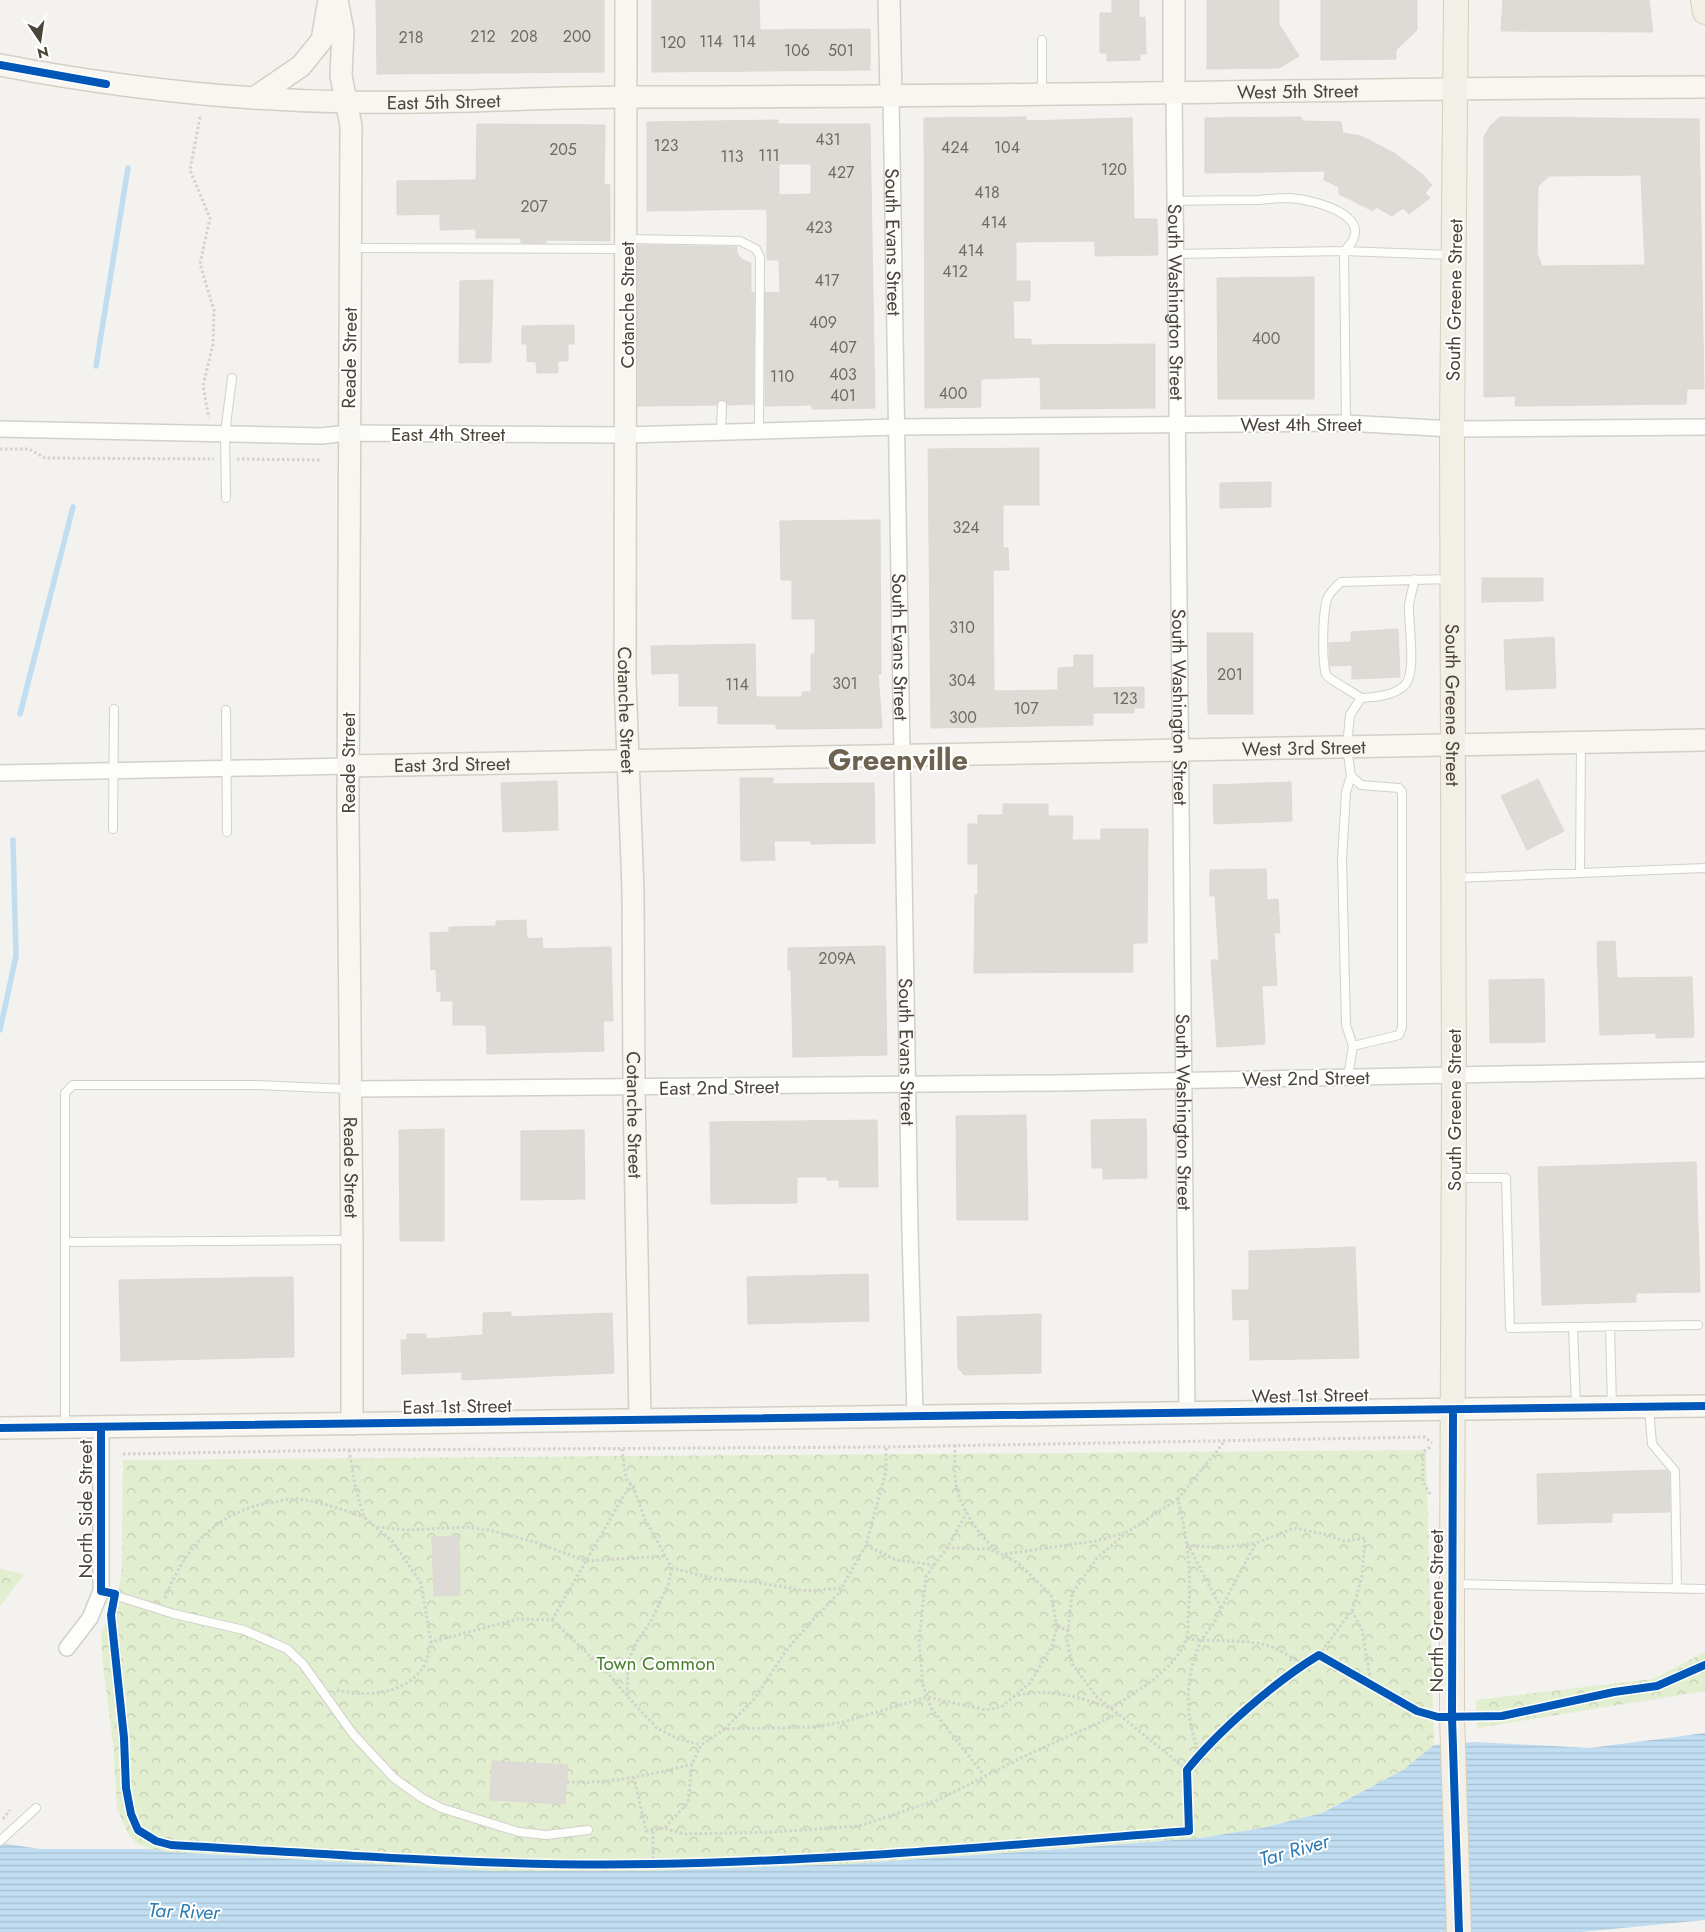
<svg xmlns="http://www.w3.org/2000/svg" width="1705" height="1932" font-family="Jost,sans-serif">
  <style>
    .park { fill: url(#park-crowns) }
    .water { fill: url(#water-rules) }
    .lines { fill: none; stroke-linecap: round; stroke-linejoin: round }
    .stream { stroke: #c0ddf1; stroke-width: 5.5 }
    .building { fill: #dedbd6; stroke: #dcd9d4; fill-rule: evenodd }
    .lane-casing { stroke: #d2d0cb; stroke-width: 10 }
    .street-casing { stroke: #d2d0cb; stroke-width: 18 }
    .secondary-casing { stroke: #d3cfc5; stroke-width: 24 }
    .primary-casing { stroke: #d6cebb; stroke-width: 26 }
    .path { stroke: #d3d2cc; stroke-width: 3; stroke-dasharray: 2.5 2.5; stroke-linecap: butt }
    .lane { stroke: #fdfdfc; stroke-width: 8 }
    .street { stroke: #fdfdfc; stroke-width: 15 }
    .secondary { stroke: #f7f6f1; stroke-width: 21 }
    .primary { stroke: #f2efe6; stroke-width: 24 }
    .cycleway-casing { stroke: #fff; stroke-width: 11 }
    .cycleway { stroke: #0057b8; stroke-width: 8 }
    .labels { text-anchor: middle; stroke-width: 4; stroke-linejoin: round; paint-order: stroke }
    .number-label { font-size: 16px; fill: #706a61 }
    .street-label { font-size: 19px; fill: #4b4439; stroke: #fff }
    .park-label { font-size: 19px; fill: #4a7f2a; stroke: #fff }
    .water-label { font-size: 20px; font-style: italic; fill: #2e7ab2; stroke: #fff }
    .town-label { font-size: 29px; font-weight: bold; fill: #6e6250; stroke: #fff }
  </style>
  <defs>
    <pattern id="park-crowns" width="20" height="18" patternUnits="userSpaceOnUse" patternTransform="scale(1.25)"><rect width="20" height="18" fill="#e1eecf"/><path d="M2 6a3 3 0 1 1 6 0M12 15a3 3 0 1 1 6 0" fill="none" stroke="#c3cdb2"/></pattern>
    <pattern id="water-rules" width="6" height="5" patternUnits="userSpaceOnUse" patternTransform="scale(1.25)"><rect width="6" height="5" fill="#c0ddf1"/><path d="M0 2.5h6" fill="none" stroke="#a6bfcf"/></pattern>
  </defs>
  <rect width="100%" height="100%" fill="#f4f2ee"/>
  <!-- park -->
  <path class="park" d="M1426,1450L1434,1745L1403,1770L1321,1813L1262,1828L1200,1838L848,1864L652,1871H496L168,1852L148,1849L135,1842L128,1833L117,1808L113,1744L102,1657L101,1633L117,1601L122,1569L123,1460Z
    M0,1569L24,1574L0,1606Z
    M1705,1652V1691L1477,1728L1476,1700L1653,1679Z"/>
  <!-- water -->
  <path class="water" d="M1705,1733V1920L1581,1932H0V1843L41,1849H148L168,1852L496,1871H652L848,1864L1059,1849L1200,1838L1262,1828L1322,1813L1403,1770L1434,1745L1475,1742L1590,1748Z"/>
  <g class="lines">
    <!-- stream -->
    <path class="stream" d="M96,366L128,168
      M20,714L73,507
      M0,1030L16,956L13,840"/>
  </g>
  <!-- building -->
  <path class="building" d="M376,0H604V72L377,74Z
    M652,0H759L760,30L870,29V70L652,72Z
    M1112,0H1139V18L1145,17L1146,54H1140V60L1107,61V53H1100V13H1112Z
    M1207,0H1279V24L1299,56L1279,68L1207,69Z
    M1321,0H1417V30L1396,50V59L1321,60Z
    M1503,0H1649L1653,32L1501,31Z
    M1026,117V121L1132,118L1134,219H1157L1158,255L1095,256V241L1016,242V281H1030V301H1013L1014,339H1031V345L1155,344V408L1041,409L1040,377L981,379V407L925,408L924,118Z
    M1301,117L1302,121L1341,122L1343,133L1361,136L1394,153L1422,174L1432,185L1425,193L1430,198L1409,214L1403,208L1392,216L1376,207L1373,211L1339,194V187L1324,180L1325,171L1205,173V118Z
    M1500,117L1699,119L1704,389H1687L1686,404L1515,406L1516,396L1484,397V137L1490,126ZM1641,175L1645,265L1542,266L1537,253L1538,186L1549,176Z
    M778,120V124H870L875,408L812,409V405L765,406V292L780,293L779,260H767V209L647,211V122ZM779,164H811V194L779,195Z
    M477,124L605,125L604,184L610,185V241L546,240V243H521V238H476V229L440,230V214L397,215V181L476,180Z
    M638,245L737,247V253L742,260L751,263V292H754V404L728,405L722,399L716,405L638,406Z
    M1314,277V399H1218L1217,278Z
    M493,280L491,362L459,363L460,281Z
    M574,325V344H568V361H558V373H537L536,362L527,361V344H522V326Z
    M1039,448V505H1003V548H1008L1009,570H993L994,691L1058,690V668L1074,667V655H1093V688L1144,687V708H1134V713H1093V725L931,728L928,449Z
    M1271,482V507L1220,508V483Z
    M880,520L881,674H878L882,728L776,729V724H718V706H679V673L652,674L651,646L755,644L756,697H802V692H811V654H815V619H792V580H781L780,521Z
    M1482,578H1543V601L1482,602Z
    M1398,629L1400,677L1352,679V665L1330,666L1329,643L1351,642V632Z
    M1207,633H1253V714H1208Z
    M1554,637L1556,688L1506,690L1504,640Z
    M740,778H773V784L874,783L875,843L811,844V841H774L775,860L741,861Z
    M1538,779L1564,831L1527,850L1501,796Z
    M557,781L558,830L503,832L501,783Z
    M1291,782L1292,821L1214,824L1213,785Z
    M1003,804H1048V816H1073L1072,840H1101V829H1148L1147,943H1133V972L974,973L975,895H978V864H968V824H978V815H1003Z
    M1266,869L1267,900L1278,899L1280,933H1274L1277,985L1262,986L1265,1044L1217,1047L1211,960H1219L1215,896H1210V870Z
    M526,920L527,939L542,938L543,949L611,947L613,1021H603L604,1051L487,1054L486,1025H453V1001H441V991L437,992L436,969L431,970L430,933L449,932V927L496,926V921Z
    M1615,941L1617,978L1692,977L1694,1037L1656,1038V1033L1600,1035L1597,942Z
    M885,946L887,1055L793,1057L791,970H788V948Z
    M1544,979L1545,1042L1490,1043L1489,980Z
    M1026,1115L1028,1220H957L956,1116Z
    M1146,1119L1147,1178L1103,1179V1168H1092L1091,1120Z
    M877,1120L878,1187H839V1180H827V1177H797V1203L711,1204L710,1122Z
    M444,1129V1241H400L399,1130Z
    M584,1130L585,1199L521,1200V1131Z
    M1696,1162L1700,1292L1636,1293V1302L1542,1305L1538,1167Z
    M1355,1247L1359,1358L1250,1360L1249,1319L1233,1320L1232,1290H1249V1251Z
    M868,1274L869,1321L748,1324L747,1277Z
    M293,1277L294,1357L121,1361L119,1280Z
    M511,1312V1317L612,1313L614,1373L462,1380V1372L402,1374L401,1340H407V1334H426V1339L483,1335V1313Z
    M1041,1314V1373L964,1375L958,1368L957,1317Z
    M1667,1470L1669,1473L1670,1512L1612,1513V1522L1538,1524L1537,1474Z
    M459,1536L460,1595L434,1596L432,1537Z
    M492,1761L568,1765L565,1804L490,1800Z"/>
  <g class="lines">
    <!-- lane casing -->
    <g class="lane-casing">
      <path id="lane" d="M1042,40V93
        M1175,201C1203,200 1231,200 1259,200C1269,199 1279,198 1290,198C1316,200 1381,217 1344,251L1346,423
        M628,239L740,241L756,249L760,257L759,430
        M352,248L625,249
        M1175,254L1344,251L1451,255
        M721,432L722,405
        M226,498L225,433L232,378
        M1361,698C1353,692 1330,680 1326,675C1322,661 1322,610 1328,597C1331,591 1336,587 1341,582L1450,579
        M226,710L227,832
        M113,829L114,709
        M1580,873L1581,743
        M1455,878L1705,868
        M1353,1046L1346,1025L1342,859L1346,792L1351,776L1347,747L1350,715L1361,698C1376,697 1394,696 1405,685C1417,672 1408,623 1409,605C1410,597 1413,588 1415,579
        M1348,1077L1353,1046L1399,1035L1402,1027V792L1399,788L1361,785L1351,776
        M1456,1178H1506L1510,1328L1698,1325
        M65,1242L350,1240
        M1610,1326L1612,1406
        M1573,1327L1576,1407
        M1649,1409L1652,1444L1675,1471L1677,1589
        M65,1426V1093L73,1085H256L349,1089
        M1454,1584L1705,1589
        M101,1591L174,1614L244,1630L287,1649L303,1664L353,1734L394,1778L422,1798L441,1808L519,1832L546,1835L588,1830
        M0,1841L36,1808"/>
    </g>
    <!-- street casing -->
    <g class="street-casing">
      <g id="street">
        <path id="s1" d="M1174,93L1187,1413"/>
        <path id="s2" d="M891,96L910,1232L915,1415"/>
        <path d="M0,429L321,436L348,433L626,435L896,427L1346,423L1452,429L1705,427"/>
        <path d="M0,773L348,766"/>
        <path d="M351,1089L1059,1083L1705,1070"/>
        <path d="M67,1648L90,1618L101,1591V1428"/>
      </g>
    </g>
    <!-- secondary casing -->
    <g class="secondary-casing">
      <g id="secondary">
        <path id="s3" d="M337,0L343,31L341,76L351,126L348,813L352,1240V1424"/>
        <path id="s4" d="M626,0L625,680L633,890L634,1088L640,1419"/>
        <path d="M889,0L891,96"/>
        <path id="s5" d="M0,65C115,87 232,100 349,102C444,104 538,97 633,97C990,98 1347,88 1705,87"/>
        <path d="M1174,93V0"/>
        <path d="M257,96L301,66L322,40L329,0"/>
        <path id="s6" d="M348,766L1705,740"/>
        <path d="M0,1428L1705,1406"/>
      </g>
    </g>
    <!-- primary casing -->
    <g class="primary-casing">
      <g id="primary">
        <path id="s7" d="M1456,0L1452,429L1454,1102L1452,1584V1717L1459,1932"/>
        <path d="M1703,0L1705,12"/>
      </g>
    </g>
    <!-- path -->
    <path class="path" d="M200,117L190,170L210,218L200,264L214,310L213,344L203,386L209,418
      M0,449H29L45,458L214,459
      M237,459L322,460
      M955,1445C955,1458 954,1472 956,1484C960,1508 980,1538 999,1552
      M622,1449L626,1479L633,1486L644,1517L672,1568L716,1579L755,1582L807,1591L841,1588
      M349,1450L355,1485L364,1517L393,1542L421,1583L431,1642L518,1619L552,1620L607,1672L627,1696
      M123,1454L349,1450L886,1447L1425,1437L1432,1443
      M1430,1494L1423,1482V1452L1432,1446
      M1178,1499L1127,1532L1096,1559L1072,1594L1067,1640L1072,1664L1096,1696L1187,1770
      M967,1512L947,1548L926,1576L919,1641L923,1685L931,1708L984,1775
      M377,1527L408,1530L467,1527L489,1530L535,1542L586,1561L666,1556
      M866,1545L896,1560L934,1565
      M947,1548L988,1549L1003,1555L1018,1563L1051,1595L1057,1627L1052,1646L1030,1683L1001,1707L986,1710L927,1697L843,1722L814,1727L725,1729L701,1745L692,1764L688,1803L664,1828L684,1834L774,1832L859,1826L940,1799L1029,1754L1118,1714
      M1005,1554L1096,1541L1124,1533
      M672,1568L668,1585L651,1621L636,1643L628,1661L627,1696L657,1728L678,1739L701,1745
      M165,1598C185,1547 218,1510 274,1502C281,1501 290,1498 297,1499C319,1501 343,1510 364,1517
      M1221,1608L1188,1545L1221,1548L1256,1543
      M1352,1611L1362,1630L1371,1683
      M552,1620L631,1483
      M1057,1627L1069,1630
      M1187,1639C1212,1642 1237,1639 1262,1644C1277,1647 1292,1658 1305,1665
      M337,1690C366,1697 403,1695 423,1668C427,1662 429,1650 431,1642
      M1018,1695C1052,1688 1078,1697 1111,1708C1137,1691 1174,1671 1186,1640C1189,1633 1188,1624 1188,1617C1192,1574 1188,1541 1178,1499L1224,1442
      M725,1729L755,1698L785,1652L809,1624L838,1594L866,1545L886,1471V1447
      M1200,1754C1184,1718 1185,1679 1200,1643C1204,1635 1211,1629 1215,1621C1228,1595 1242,1569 1256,1543L1294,1528L1324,1534L1344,1541L1365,1538L1362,1576L1353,1609L1319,1655
      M634,1777L646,1831L664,1828
      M567,1782C609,1784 651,1775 692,1764
      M3,1819L10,1810
      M653,1864V1830"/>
    <!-- lane -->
    <use href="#lane" class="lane"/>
    <!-- street -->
    <use href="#street" class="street"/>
    <!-- secondary -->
    <use href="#secondary" class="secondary"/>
    <!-- primary -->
    <use href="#primary" class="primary"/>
    <!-- cycleway casing -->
    <g class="cycleway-casing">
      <path id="cycleway" d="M0,65L106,84
        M1453,1410L1452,1717L1459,1932
        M0,1428L1705,1406
        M101,1428V1591L115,1594L111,1615L124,1738L126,1788L131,1814L138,1830L156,1841L171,1845C332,1854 492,1867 652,1864C832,1861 1011,1845 1189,1831L1187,1770C1218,1731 1276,1681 1319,1655L1417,1711L1438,1717L1502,1716L1614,1692L1657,1686L1705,1665"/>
    </g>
    <!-- cycleway -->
    <use href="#cycleway" class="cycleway"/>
  </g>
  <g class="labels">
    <!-- number labels -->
    <g class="number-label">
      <text x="483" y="42">212</text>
      <text x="524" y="42">208</text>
      <text x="577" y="42">200</text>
      <text x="411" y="43">218</text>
      <text x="711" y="47">114</text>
      <text x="744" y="47">114</text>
      <text x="673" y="48">120</text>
      <text x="797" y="56">106</text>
      <text x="841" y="56">501</text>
      <text x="828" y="145">431</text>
      <text x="666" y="151">123</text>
      <text x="955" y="153">424</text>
      <text x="1007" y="153">104</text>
      <text x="563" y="155">205</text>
      <text x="769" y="161">111</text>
      <text x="732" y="162">113</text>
      <text x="1114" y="175">120</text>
      <text x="841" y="178">427</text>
      <text x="987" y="198">418</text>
      <text x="534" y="212">207</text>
      <text x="994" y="228">414</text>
      <text x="819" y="233">423</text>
      <text x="971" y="256">414</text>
      <text x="955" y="277">412</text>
      <text x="827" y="286">417</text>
      <text x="823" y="328">409</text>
      <text x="1266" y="344">400</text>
      <text x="843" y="353">407</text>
      <text x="843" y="380">403</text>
      <text x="782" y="382">110</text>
      <text x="953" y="399">400</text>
      <text x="843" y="401">401</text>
      <text x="966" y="533">324</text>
      <text x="962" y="633">310</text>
      <text x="1230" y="680">201</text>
      <text x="962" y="686">304</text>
      <text x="845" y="689">301</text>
      <text x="737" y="690">114</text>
      <text x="1125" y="704">123</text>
      <text x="1026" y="714">107</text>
      <text x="963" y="723">300</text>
      <text x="837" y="964">209A</text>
    </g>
    <!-- street labels -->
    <g class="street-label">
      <text dy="7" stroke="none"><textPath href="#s5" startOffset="1300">West 5th Street</textPath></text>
      <text dy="7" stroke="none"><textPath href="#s5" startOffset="446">East 5th Street</textPath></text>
      <text dy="7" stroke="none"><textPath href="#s2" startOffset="146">South Evans Street</textPath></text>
      <text transform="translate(1454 300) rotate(-89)" y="7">South Greene Street</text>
      <text dy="7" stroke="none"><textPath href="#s1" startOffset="209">South Washington Street</textPath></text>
      <text transform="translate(627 305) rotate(-90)" y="7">Cotanche Street</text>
      <text transform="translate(349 358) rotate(-89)" y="7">Reade Street</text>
      <text x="1301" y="431">West 4th Street</text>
      <text x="448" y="441">East 4th Street</text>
      <text dy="7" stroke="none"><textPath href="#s2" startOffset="551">South Evans Street</textPath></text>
      <text dy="7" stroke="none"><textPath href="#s7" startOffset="705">South Greene Street</textPath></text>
      <text dy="7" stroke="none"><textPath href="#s1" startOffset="614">South Washington Street</textPath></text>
      <text dy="7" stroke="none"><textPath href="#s4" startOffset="710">Cotanche Street</textPath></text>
      <text dy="7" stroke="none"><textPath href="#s6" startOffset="956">West 3rd Street</textPath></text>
      <text transform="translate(348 763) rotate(-90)" y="7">Reade Street</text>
      <text dy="7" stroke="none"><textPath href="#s6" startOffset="104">East 3rd Street</textPath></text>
      <text dy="7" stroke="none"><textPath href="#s2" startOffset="956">South Evans Street</textPath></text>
      <text transform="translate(1306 1078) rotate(-1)" y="7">West 2nd Street</text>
      <text transform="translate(719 1087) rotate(-1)" y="7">East 2nd Street</text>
      <text transform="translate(1454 1110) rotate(-90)" y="7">South Greene Street</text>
      <text dy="7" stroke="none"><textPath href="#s1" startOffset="1019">South Washington Street</textPath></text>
      <text dy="7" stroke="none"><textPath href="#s4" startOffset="1115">Cotanche Street</textPath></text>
      <text dy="7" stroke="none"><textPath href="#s3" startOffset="1169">Reade Street</textPath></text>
      <text transform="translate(1310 1395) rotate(-1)" y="7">West 1st Street</text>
      <text transform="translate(457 1406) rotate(-1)" y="7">East 1st Street</text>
      <text transform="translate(85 1509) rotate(-90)" y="7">North Side Street</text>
      <text transform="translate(1436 1611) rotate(-90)" y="7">North Greene Street</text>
    </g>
    <!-- park labels -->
    <g class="park-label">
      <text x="656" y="1670">Town Common</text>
    </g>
    <!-- water labels -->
    <g class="water-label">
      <text transform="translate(1294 1850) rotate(-16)" y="7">Tar River</text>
      <text transform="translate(184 1911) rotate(2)" y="7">Tar River</text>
    </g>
    <!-- town labels -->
    <g class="town-label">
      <text x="898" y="770">Greenville</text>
    </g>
  </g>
  <!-- north arrow -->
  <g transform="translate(40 40) rotate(167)" stroke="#ffffff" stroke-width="4" paint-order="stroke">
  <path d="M0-4L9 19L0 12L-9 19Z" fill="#4b4439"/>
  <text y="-8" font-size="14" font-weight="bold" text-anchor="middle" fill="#4b4439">N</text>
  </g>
</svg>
